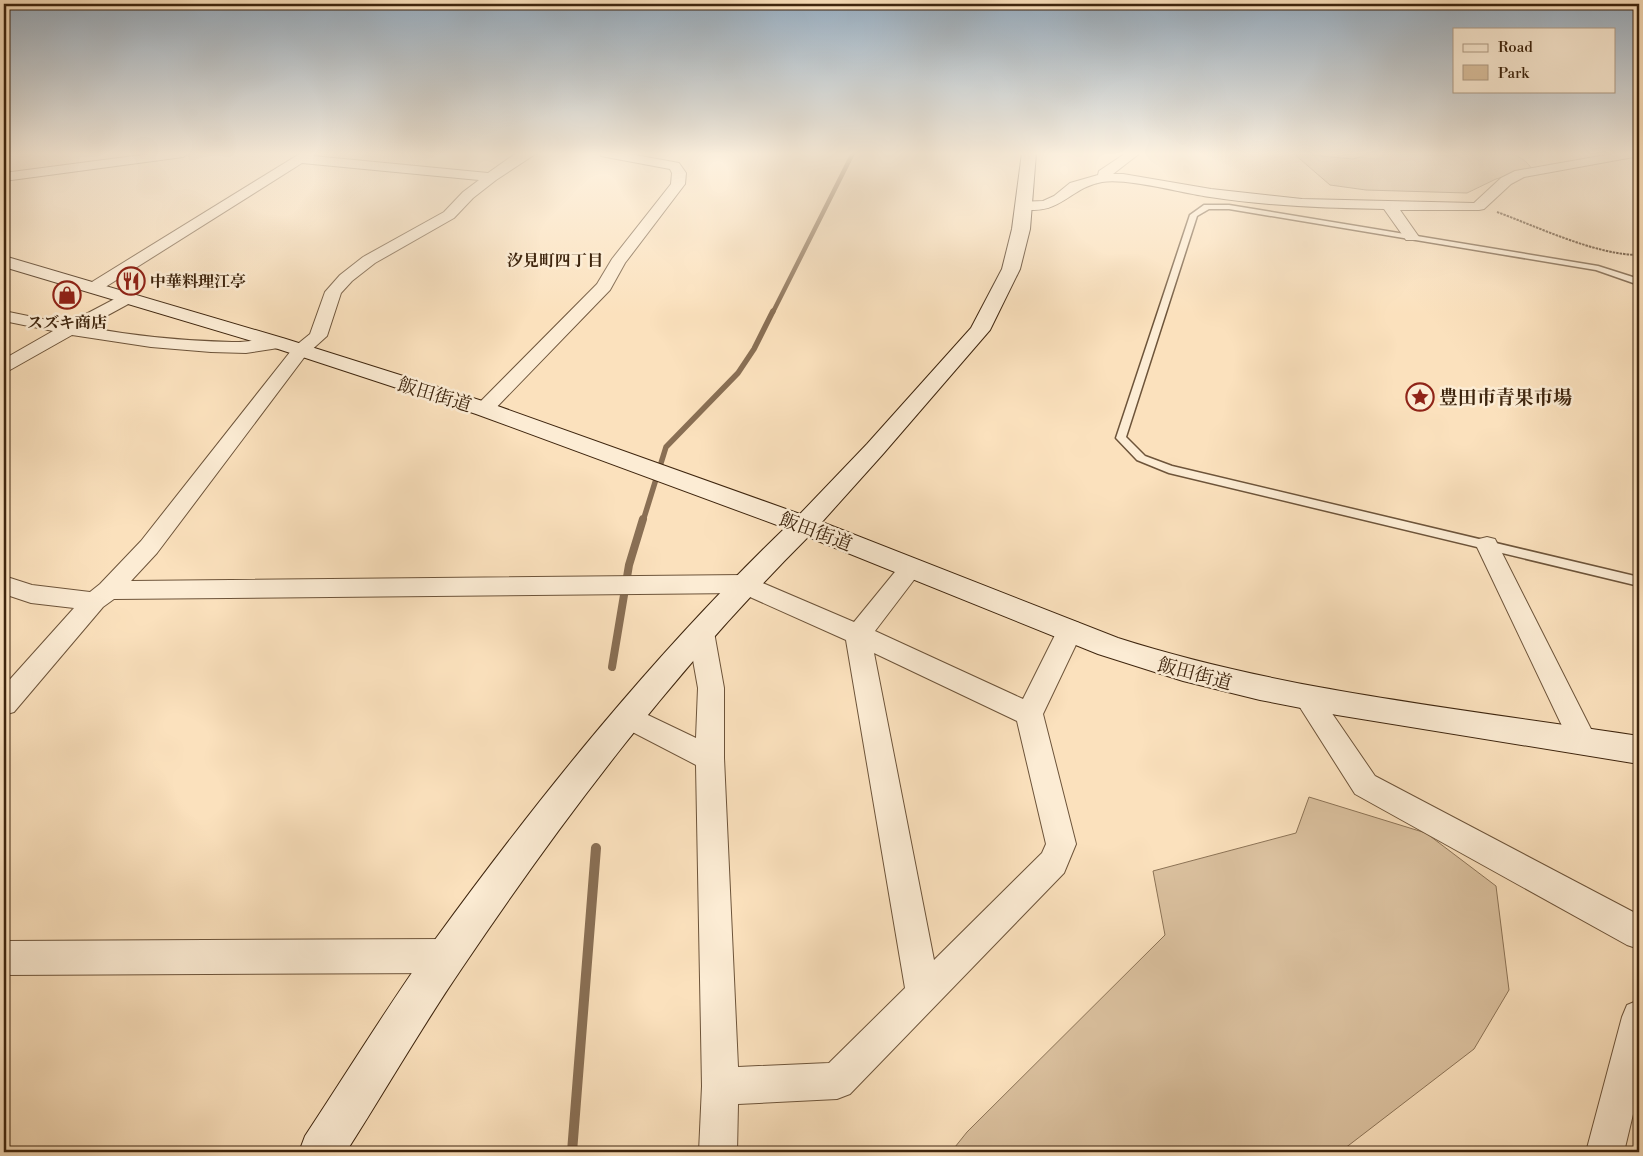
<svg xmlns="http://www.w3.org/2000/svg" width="1643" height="1156" font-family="'Libre Bodoni','Noto Serif JP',serif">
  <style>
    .green { fill: #dbc19f; stroke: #8c7356 }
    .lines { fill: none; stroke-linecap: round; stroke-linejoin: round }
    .stream-far3 { stroke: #896f54; stroke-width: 4.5 }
    .stream-far2 { stroke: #896f54; stroke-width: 5.5 }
    .stream-far1 { stroke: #896f54; stroke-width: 8 }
    .stream { stroke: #896f54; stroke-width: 10 }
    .lane-casing { stroke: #6d543a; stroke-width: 3 }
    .street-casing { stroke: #6d543a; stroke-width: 2 }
    .secondary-casing { stroke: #3e250e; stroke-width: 2 }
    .path { stroke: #3e250e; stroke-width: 2; stroke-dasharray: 2.5 1; stroke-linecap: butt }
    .lane { fill: #fcecd4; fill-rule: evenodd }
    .street { fill: #fcecd4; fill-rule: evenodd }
    .secondary { fill: #fcecd4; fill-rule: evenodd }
    .labels { text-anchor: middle; stroke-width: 5; stroke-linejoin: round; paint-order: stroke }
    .far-neighbourhood-label { font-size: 16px; font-weight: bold; fill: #3e250e; stroke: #fcecd4 }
    .far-poi-label { font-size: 16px; font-weight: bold; fill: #3e250e; stroke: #fcecd4; text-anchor: start }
    .street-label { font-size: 19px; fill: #3e250e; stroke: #fcecd4 }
    .poi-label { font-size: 19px; font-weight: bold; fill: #3e250e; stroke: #fcecd4; text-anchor: start }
  </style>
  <rect width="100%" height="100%" fill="#fbe1bd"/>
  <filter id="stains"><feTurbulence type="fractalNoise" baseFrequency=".004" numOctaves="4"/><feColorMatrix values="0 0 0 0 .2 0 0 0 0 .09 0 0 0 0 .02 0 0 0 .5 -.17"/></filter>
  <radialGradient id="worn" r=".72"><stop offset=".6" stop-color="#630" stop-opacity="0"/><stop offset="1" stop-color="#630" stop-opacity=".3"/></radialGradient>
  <!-- green -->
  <path class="green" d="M1293,153L1353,159L1372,153L1455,156L1454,153C1480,153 1516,144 1532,169L1496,179L1467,193L1366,190L1330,185Z
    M1309,797L1426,833L1496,886L1509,990L1474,1049L1340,1152H951L967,1132L1165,935L1153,871L1296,833Z"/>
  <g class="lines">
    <!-- stream-far3 -->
    <path class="stream-far3" d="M773,312L853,153"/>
    <!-- stream-far2 -->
    <path class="stream-far2" d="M643,521L666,447L738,373L754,349L773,311"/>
    <!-- stream-far1 -->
    <path class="stream-far1" d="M612,667L629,565L643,519"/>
    <!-- stream -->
    <path class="stream" d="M572,1152L596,848"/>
    <!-- lane casing -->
    <g class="lane-casing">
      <path id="lane" d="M1204,205H1229L1598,266L1639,279V285L1596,270L1229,209H1209L1197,216L1126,437L1145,456L1172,466L1639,577V586L1169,473L1137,460L1116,438L1190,215Z"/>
    </g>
    <!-- street casing -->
    <g class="street-casing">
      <path id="street" d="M157,153H189L183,157L4,181V173Z
        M301,153H315L313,156L488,173L515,154L537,153L496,180L473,198L454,218L375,263L352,281L341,293L327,336L306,355L157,553L131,581L744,575L854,622L903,562L911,560L919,562L923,568L875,631L1023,699L1061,623L1070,620L1079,623L1083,630L1043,714L1076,844L1064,873L850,1094L837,1099L738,1104L737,1152H699L702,1086L696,765L617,724L613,716L617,708L627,705L696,738L698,688L688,632L692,625L701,622L710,625L714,632L724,688V758L738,1067L829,1063L905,988L846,640L741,593L114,599L103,607L14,712L4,715V686L74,608L31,603L4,594V576L32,585L90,592L100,584L141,541L294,347L310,334L325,292L340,275L363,257L444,212L463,192L479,180L302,163L99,291H87L85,288L87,285ZM874,653L1017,721L1046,844L1042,853L934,960Z
        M600,153H624L679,163L686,173L685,184L625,263L610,290L491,413L484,415L477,413L474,409L477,405L597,284L612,259L671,184L672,173L670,169L606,157L601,156Z
        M1126,153H1140L1113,174H1123L1211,189L1302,199L1474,203L1501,178L1515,171L1617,153H1639V156L1524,177L1511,184L1484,209L1479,210H1400L1419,237L1416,240H1406L1384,209C1326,208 1268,206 1210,197C1181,193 1129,178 1102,182C1068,188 1060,218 1018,208L1016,205L1018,202L1043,201L1054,196L1070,183L1098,175L1099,171Z
        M126,293L132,294L134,298L132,302L86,327C134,336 183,341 232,342C248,343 270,336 285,339L288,343L285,347L246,353L211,352L151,347L72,335L10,370L4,371V359L53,331L4,321V311L67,324Z
        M1487,537L1495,539L1498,545L1593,733L1597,741L1593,749L1583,753L1573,749L1476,545L1479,539Z
        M1307,687L1316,690L1375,776L1639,915V949L1627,945L1355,794L1294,698L1298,690Z
        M447,939L459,944L464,956L459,968L447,973L4,975V941Z
        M1639,1000V1089L1624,1152H1586L1622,1017L1627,1005Z"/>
    </g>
    <!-- secondary casing -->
    <g class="secondary-casing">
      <path id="secondary" d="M1022,153H1036L1030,229L1020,269L990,330L883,454L822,522L1118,638C1287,692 1465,709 1639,736V764L1337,715L1260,700L1183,681L1098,654L808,537C677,668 565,815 462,968C421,1028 385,1091 346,1152H299L305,1136C348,1071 389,1004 434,941C541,794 655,653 785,528L476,414L272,347L4,267V256L286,339L492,404L800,514L867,444L971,328L1002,269L1012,229Z"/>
    </g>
    <!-- path -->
    <path class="path" d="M1497,212C1538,227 1596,255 1639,255"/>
    <!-- lane -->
    <use href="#lane" class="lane"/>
    <!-- street -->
    <use href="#street" class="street"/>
    <!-- secondary -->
    <use href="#secondary" class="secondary"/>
  </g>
  <!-- sky -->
  <linearGradient id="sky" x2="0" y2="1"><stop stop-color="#96acbf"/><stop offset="0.49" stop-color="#fdf2e1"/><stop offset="1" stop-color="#fdf2e1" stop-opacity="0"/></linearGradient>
  <rect width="1643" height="314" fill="url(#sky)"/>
  <!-- icons -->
  <defs>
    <g id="restaurant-ring" transform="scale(1.4375)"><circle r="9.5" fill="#fcecd4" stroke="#8f2418" stroke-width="1.5"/><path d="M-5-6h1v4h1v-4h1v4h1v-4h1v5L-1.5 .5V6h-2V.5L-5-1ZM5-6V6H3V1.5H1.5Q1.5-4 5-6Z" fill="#8f2418"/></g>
    <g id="shop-ring" transform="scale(1.4375)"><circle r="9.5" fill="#fcecd4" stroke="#8f2418" stroke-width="1.5"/><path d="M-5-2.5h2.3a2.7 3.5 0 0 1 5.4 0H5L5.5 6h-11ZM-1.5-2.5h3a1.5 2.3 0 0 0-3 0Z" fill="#8f2418"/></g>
    <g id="sight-ring" transform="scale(1.4375)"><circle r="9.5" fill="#fcecd4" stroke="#8f2418" stroke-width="1.5"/><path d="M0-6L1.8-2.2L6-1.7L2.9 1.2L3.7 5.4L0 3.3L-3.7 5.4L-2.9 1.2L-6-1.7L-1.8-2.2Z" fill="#8f2418"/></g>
  </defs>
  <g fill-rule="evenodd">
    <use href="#restaurant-ring" x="131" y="281"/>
    <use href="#shop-ring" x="67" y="295"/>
    <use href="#sight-ring" x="1420" y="397"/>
  </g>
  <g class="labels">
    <!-- far-neighbourhood labels -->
    <g class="far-neighbourhood-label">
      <text x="555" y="266">汐見町四丁目</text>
    </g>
    <!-- far-poi labels -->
    <g class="far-poi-label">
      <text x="150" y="287">中華料理江亭</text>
      <text x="67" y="328" text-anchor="middle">スズキ商店</text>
    </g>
    <!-- street labels -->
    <g class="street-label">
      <text transform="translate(435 394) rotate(17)" y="7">飯田街道</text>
      <text transform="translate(816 531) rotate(21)" y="7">飯田街道</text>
      <text transform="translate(1195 673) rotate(15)" y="7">飯田街道</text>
    </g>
    <!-- poi labels -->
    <g class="poi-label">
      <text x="1439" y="404">豊田市青果市場</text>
    </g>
  </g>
  <!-- margin -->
  <rect width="1643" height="1156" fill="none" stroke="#fbe1bd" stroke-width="20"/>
  <rect x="5" y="5" width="1633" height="1146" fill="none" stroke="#3e250e" stroke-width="2.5"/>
  <rect x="10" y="10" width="1623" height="1136" fill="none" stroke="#3e250e"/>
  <!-- legend -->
  <rect x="1453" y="28" width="162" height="65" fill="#fcecd4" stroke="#b09c85"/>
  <rect x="1463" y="44" width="25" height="8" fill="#fcecd4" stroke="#b09c85"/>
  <text x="1498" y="52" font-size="15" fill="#3e250e">Road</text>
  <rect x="1463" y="65" width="25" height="15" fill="#dbc19f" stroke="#b09c85"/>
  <text x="1498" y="78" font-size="15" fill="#3e250e">Park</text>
  <rect width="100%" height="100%" filter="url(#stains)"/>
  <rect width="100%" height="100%" fill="url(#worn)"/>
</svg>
